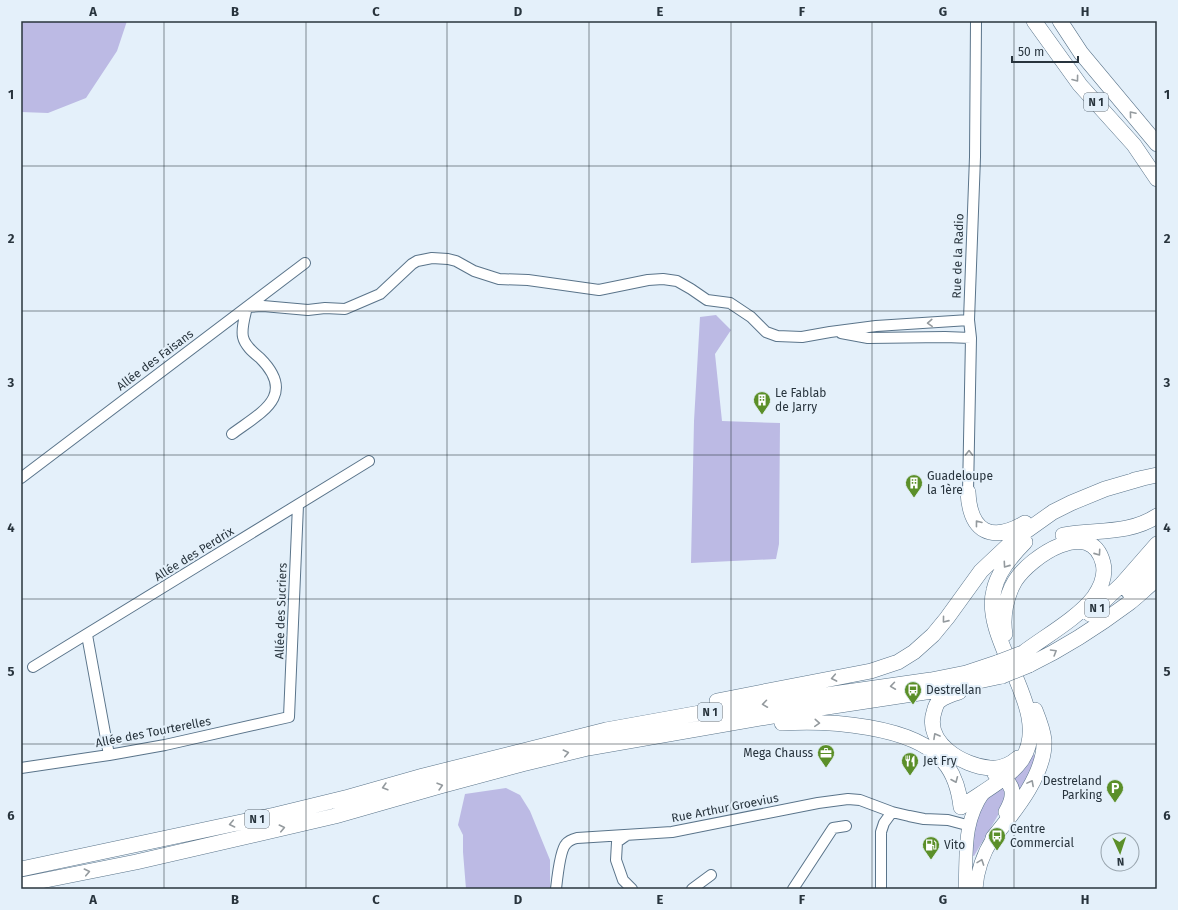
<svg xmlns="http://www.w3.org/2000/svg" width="1178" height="910" font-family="'Fira Sans',sans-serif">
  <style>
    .green { fill: #bcbae4 }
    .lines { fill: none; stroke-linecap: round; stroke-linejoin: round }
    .minor-casing { stroke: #5a748a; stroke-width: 12 }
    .major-casing { stroke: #5a748a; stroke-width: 14 }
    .highway-casing { stroke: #5a748a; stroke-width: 16 }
    .minor { stroke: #fff; stroke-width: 10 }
    .major { stroke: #fff; stroke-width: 13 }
    .highway { stroke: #fff; stroke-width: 15 }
    .highway-bridge-casing { stroke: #5a748a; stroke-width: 16; stroke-linecap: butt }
    .highway-bridge { stroke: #fff; stroke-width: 15 }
    .oneway { stroke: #949a9e }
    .grid { fill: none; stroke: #28343d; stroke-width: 1; stroke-opacity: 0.55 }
    .labels { text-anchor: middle; stroke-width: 4; stroke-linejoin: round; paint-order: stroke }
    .shield { fill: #e4f0fa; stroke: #606c76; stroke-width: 1 }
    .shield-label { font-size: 11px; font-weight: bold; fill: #28343d }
    .street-label { font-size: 12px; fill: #28343d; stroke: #e4f0fa }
    .poi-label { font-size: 12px; fill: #28343d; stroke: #e4f0fa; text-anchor: start }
    .neatline { fill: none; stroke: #28343d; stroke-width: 1.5 }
    .grid-label { font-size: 13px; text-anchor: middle; font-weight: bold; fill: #28343d }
  </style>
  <rect width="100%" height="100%" fill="#e4f0fa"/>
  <!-- green -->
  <path class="green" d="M21,21H127L117,51L86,98L48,113L21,112Z
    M716,315L731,330L715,354L722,421L780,423L779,544L776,559L691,563L694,421L700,317Z
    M1030,753L1036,756L1027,782L1021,792L1009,777Z
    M506,788L520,795L530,811L550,860V889H466L463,852V835L458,825L465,794Z
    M1006,788L1007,800L974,856L969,855L971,828L991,789Z"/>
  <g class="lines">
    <!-- minor casing -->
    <g class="minor-casing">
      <path id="minor" d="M841,333L868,338L945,337L971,338
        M232,434C260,413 298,396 260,358C254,353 245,346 243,337C241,328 245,316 247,307L263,306L308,310L325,308L345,309L380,294L412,264L417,261L432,258L448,259L456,261L474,271L499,279L528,280L599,290L648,280L663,279L677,281L691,289L707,300L730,303L751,317L766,332L777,336L802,337L830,332L876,326L969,320
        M21,478L305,263
        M968,492L971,338L969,320L975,157L976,21
        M87,635L109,755
        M33,667L369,461
        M21,768L109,755L165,745L289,717L298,505
        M627,835L617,842L616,860L623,880L632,889
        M556,889C557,880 560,850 566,844C569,840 573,839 577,838L672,832L818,803L848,799L860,800L892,812L909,816L924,819L948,820L963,824
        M692,889L711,875
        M793,889L833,828L846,826
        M881,889V832L884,823L892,812"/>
    </g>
    <!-- major casing -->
    <g class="major-casing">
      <path id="major" d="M965,889C967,854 962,823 984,792
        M976,889C977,870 983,854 993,838"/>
    </g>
    <!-- highway casing -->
    <g class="highway-casing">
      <path id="highway" d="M1034,21L1080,85L1134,145L1157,179
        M1060,21L1081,53L1157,144
        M1134,480L1157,475
        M968,492C970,532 991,543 1025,523
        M1063,535C1095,529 1128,535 1157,516
        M1129,592L1157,561
        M1090,614L1122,584L1157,544
        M1005,634C1002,617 1006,596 1015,581C1030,557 1091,516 1103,563C1106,575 1101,587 1094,597C1078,618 1044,637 1023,653
        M1029,665C1064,648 1097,627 1129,603C1138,596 1147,587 1157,579
        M959,692C952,694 945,696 939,701C936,704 935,708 934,712C924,743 963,766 990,768C1000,769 1010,765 1018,758
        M717,701L871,671L898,662L914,652L933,635L947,618L981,571L1015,539L1053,512L1071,503L1105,489L1143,478
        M782,723C826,720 915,725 944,762C955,775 959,790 961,807C979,794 1009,778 1021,761C1056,712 980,642 994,590C998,571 1012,555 1025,542
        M995,774C1015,782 1016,795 1006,812
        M993,838C1013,813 1046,774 1044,740C1043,730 1039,720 1035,710
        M21,869L275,815L349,797L423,776L606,730L700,713L931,680L966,673L999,662
        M21,885L136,862L335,816L440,786L522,764L588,748L807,710L932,691L1002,676"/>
    </g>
    <!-- minor -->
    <use href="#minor" class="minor"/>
    <!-- major -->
    <use href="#major" class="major"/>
    <!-- highway -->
    <use href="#highway" class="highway"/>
    <!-- highway-bridge casing -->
    <g class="highway-bridge-casing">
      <path id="highway-bridge" d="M999,662L1023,653
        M1002,676L1029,665"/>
    </g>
    <!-- highway-bridge -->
    <use href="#highway-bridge" class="highway-bridge"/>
  </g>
  <!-- one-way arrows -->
  <defs><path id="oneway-chevron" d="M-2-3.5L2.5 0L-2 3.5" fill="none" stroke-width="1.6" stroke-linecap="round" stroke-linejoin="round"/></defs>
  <g class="oneway">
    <use href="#oneway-chevron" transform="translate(1076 79) rotate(53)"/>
    <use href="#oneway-chevron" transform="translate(1132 114) rotate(-130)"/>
    <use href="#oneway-chevron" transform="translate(930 323) rotate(177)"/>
    <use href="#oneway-chevron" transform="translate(969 453) rotate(-89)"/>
    <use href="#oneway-chevron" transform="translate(978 523) rotate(-128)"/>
    <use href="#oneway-chevron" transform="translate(1098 553) rotate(55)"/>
    <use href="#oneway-chevron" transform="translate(1006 565) rotate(125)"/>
    <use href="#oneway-chevron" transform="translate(945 620) rotate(129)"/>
    <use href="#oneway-chevron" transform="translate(1054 652) rotate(-31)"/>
    <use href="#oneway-chevron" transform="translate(834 678) rotate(169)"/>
    <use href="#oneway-chevron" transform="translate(893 686) rotate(172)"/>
    <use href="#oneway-chevron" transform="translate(765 704) rotate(172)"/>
    <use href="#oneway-chevron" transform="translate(817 723) rotate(4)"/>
    <use href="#oneway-chevron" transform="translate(936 736) rotate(-119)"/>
    <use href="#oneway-chevron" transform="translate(566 753) rotate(-13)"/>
    <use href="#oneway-chevron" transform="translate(955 780) rotate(67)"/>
    <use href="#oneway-chevron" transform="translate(1031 783) rotate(-62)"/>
    <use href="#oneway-chevron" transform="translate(440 786) rotate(-16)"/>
    <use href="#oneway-chevron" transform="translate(385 787) rotate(164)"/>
    <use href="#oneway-chevron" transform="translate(232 824) rotate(168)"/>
    <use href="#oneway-chevron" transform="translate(282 828) rotate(-13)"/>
    <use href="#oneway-chevron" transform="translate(981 862) rotate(-70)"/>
    <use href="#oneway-chevron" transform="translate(87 872) rotate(-12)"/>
  </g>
  <!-- grid -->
  <path class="grid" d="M164,21V889M306,21V889M447,21V889M589,21V889M731,21V889M872,21V889M1014,21V889M21,166H1157M21,311H1157M21,455H1157M21,599H1157M21,744H1157"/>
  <!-- icons -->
  <defs>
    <g id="building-pin" transform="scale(0.9)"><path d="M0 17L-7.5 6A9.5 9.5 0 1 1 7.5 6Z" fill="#5b8f29" stroke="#e4f0fa"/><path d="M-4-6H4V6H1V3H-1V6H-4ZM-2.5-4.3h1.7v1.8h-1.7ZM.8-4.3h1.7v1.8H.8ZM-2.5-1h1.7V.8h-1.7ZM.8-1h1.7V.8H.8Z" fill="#fff"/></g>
    <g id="bus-pin" transform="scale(0.9)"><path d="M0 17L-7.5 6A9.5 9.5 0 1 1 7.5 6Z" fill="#5b8f29" stroke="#e4f0fa"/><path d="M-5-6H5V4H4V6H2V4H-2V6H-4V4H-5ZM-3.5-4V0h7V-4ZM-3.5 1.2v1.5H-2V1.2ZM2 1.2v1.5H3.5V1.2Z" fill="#fff"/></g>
    <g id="office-pin" transform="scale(0.9)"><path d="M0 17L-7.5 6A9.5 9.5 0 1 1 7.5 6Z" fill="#5b8f29" stroke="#e4f0fa"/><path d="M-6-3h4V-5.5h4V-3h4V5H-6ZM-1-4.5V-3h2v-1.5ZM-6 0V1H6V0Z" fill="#fff"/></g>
    <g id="restaurant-pin" transform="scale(0.9)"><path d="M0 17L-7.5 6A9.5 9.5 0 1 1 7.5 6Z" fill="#5b8f29" stroke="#e4f0fa"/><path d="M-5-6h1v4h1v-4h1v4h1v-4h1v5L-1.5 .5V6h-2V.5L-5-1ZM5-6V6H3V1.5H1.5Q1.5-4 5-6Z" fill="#fff"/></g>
    <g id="parking-pin" transform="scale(0.9)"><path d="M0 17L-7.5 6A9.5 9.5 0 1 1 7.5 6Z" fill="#5b8f29" stroke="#e4f0fa"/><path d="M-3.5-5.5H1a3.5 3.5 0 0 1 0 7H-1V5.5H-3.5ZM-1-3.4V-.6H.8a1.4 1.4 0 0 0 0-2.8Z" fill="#fff"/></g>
    <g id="fuel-pin" transform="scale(0.9)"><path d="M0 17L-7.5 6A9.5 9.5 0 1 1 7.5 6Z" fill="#5b8f29" stroke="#e4f0fa"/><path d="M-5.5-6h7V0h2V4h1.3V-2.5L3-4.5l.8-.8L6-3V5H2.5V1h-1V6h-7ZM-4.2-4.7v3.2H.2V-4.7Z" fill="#fff"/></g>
  </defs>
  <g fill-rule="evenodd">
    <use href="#building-pin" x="762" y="400"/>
    <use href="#building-pin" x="914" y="483"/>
    <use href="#bus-pin" x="913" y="690"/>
    <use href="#office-pin" x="826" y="753"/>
    <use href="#restaurant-pin" x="910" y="761"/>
    <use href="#parking-pin" x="1115" y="788"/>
    <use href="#bus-pin" x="997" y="836"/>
    <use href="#fuel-pin" x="931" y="845"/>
  </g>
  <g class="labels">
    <!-- shield labels -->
    <g class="shield">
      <rect x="1084" y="93" width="24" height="18" rx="3"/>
      <rect x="1085" y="599" width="24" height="18" rx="3"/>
      <rect x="698" y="703" width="24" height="18" rx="3"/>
      <rect x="245" y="810" width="24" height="18" rx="3"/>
    </g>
    <g class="shield-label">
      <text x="1096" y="106">N 1</text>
      <text x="1097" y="612">N 1</text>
      <text x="710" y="716">N 1</text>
      <text x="257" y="823">N 1</text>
    </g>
    <!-- street labels -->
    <g class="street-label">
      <text transform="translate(958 256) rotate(-88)" y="4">Rue de la Radio</text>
      <text transform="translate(155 360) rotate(-37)" y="4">Allée des Faisans</text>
      <text transform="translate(194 554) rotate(-32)" y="4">Allée des Perdrix</text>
      <text transform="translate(281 611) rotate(-88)" y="4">Allée des Sucriers</text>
      <text transform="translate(153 732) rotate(-11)" y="4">Allée des Tourterelles</text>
      <text transform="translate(725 808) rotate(-11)" y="4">Rue Arthur Groevius</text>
    </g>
    <!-- poi labels -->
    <g class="poi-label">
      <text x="775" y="397">Le Fablab<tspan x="775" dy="14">de Jarry</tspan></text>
      <text x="927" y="480">Guadeloupe<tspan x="927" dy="14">la 1ère</tspan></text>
      <text x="926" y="694">Destrellan</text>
      <text x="813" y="757" text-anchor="end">Mega Chauss</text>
      <text x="923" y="765">Jet Fry</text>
      <text x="1102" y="785" text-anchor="end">Destreland<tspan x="1102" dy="14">Parking</tspan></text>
      <text x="1010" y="833">Centre<tspan x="1010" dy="14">Commercial</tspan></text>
      <text x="944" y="849">Vito</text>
    </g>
  </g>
  <!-- border -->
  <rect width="1178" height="910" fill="none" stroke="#e4f0fa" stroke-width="44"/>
  <!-- north arrow -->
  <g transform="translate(1120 852) rotate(177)"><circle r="19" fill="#e4f0fa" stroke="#99a5ae"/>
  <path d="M0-3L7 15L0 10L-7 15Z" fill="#5b8f29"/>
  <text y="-6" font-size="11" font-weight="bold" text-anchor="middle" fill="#28343d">N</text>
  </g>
  <!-- scale -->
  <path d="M1012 56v6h66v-6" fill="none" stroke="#28343d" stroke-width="2"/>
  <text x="1018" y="56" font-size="12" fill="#28343d" stroke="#e4f0fa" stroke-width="3" paint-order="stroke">50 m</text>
  <rect x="22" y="22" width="1134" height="866" class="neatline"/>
  <g class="grid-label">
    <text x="93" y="16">A</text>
    <text x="235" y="16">B</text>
    <text x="376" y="16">C</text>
    <text x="518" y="16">D</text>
    <text x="660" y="16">E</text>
    <text x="802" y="16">F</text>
    <text x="943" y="16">G</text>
    <text x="1085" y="16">H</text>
    <text x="11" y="99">1</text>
    <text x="1167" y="99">1</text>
    <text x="11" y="243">2</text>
    <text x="1167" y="243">2</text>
    <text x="11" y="387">3</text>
    <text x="1167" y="387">3</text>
    <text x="11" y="532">4</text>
    <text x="1167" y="532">4</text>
    <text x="11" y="676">5</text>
    <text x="1167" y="676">5</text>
    <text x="11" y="820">6</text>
    <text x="1167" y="820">6</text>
    <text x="93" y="904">A</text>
    <text x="235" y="904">B</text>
    <text x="376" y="904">C</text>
    <text x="518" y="904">D</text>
    <text x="660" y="904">E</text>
    <text x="802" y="904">F</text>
    <text x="943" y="904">G</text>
    <text x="1085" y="904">H</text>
  </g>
</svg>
